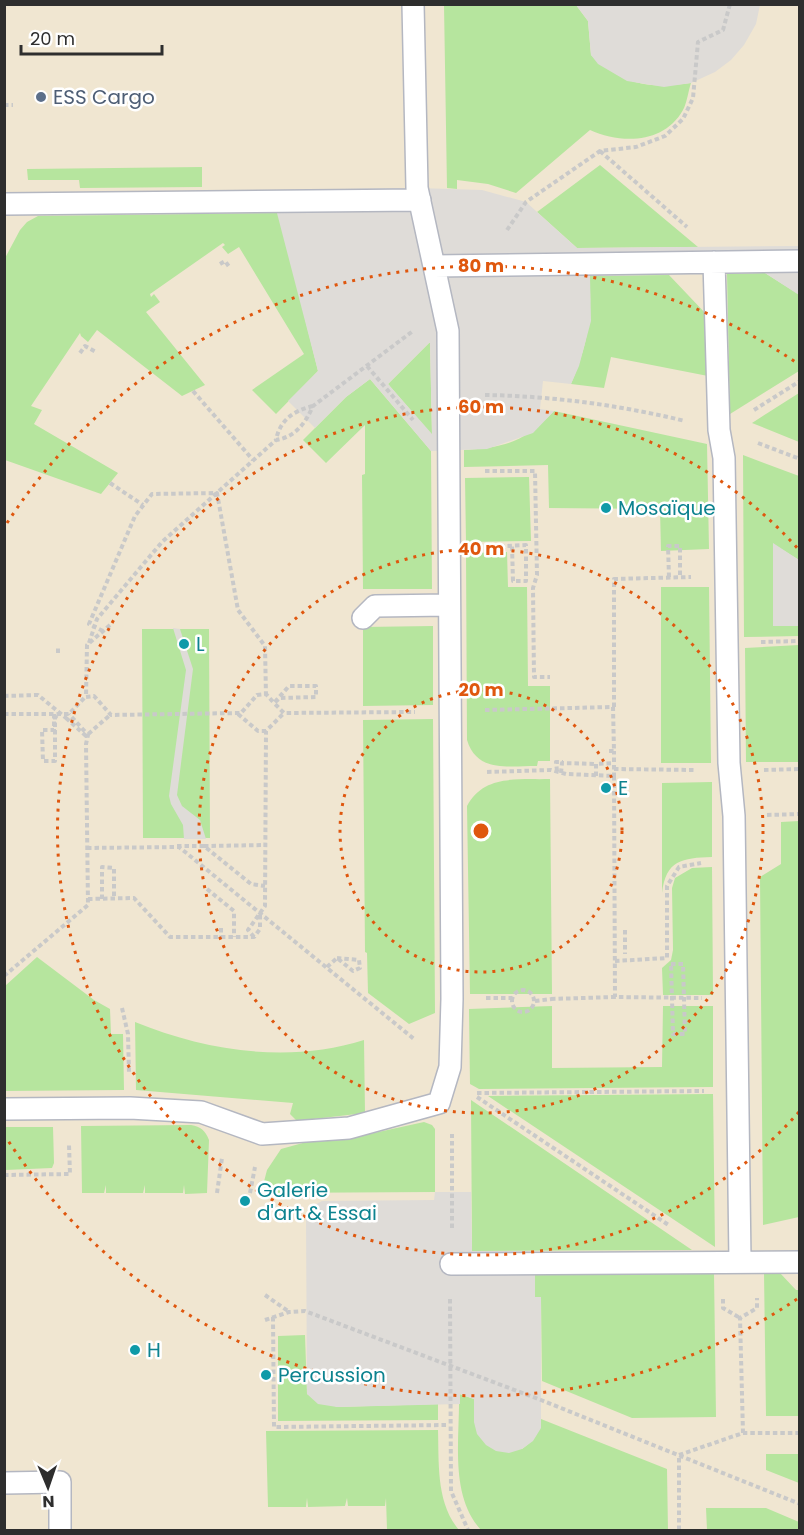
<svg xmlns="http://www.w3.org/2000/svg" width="804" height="1535" font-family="Poppins,sans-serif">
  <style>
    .education { fill: #f0e6d1 }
    .green { fill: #b6e59e }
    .plaza { fill: #dfdcd8; fill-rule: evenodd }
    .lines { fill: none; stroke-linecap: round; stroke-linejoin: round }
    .lane-casing { stroke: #b4b7c1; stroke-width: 24 }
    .path { stroke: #c9c9c9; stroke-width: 4; stroke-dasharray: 4.5 3; stroke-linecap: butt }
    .lane { stroke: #fff; stroke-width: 21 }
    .ring { fill: none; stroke: #df570e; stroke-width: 3; stroke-dasharray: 3 6 }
    .service-dot { fill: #5c6f8a; stroke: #fff; stroke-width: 2 }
    .culture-dot { fill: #0f9aa8; stroke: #fff; stroke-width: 2 }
    .labels { text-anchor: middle; stroke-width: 5; stroke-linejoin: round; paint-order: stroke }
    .service-label { font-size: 20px; fill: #4e5e75; stroke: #fff; text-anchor: start }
    .culture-label { font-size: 20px; fill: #0d838f; stroke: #fff; text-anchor: start }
    .centre { fill: #df570e; stroke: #fff; stroke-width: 3 }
    .ring-label { font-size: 18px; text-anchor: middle; font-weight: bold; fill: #df570e; stroke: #fff; stroke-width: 5; stroke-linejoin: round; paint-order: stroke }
  </style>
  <rect width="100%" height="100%" fill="#efe9e1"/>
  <!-- education -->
  <path class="education" d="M5,5H799V1530H5Z"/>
  <!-- green -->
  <path class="green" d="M444,5H576L588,21L591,55C624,85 647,89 691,83C688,92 687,103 683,110C664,144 621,144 590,130L516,193L488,184L457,180V189L447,188Z
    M600,165L698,247L577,248L537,212Z
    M202,167V187L80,188L79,180H28L27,169Z
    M279,213L318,371L276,414L252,390L304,354L239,247L228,254L222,247L225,245L223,243L150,294L151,297L154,294L160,302L146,312L205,385L182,396L97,330L88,342L81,336L80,333L31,406L42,410L34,424L118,473L101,494L5,460L4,260L20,230L27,222L38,216Z
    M765,273L800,295L799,371L730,414L727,274Z
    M669,275L707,315L708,376L611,357L604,388L571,384C587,347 593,316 589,276Z
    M430,342L432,435L388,384Z
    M370,379L431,451L432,589H363L362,475L365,474V425L326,463L303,440L346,397Z
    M799,393V442L752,423Z
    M554,411L707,444L709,549L661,551L660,509L549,508L548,465L464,467V450C507,447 524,442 554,411Z
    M743,455L799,476V560L773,544V626H799V636L744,637Z
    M529,477L531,541L466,542L465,478Z
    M507,552L508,587H527L528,686H550V761H538L537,766C509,766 477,773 467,740L466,553Z
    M661,587H709L711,763H661Z
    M433,626V705L363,706V627Z
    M142,629H209L210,838H143Z
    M799,645V762H746L745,648Z
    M433,719L435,1013L409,1024L368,993L367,953L365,952L363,720Z
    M550,779L552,994H470L467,806C484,774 518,780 550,779Z
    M712,782V857C682,858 666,860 662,893V783Z
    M799,821V1217L763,1225L760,877L781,864V822Z
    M712,867L713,995H663L662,968L671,960L673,950L672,888L675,878L692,868Z
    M37,957L94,1000L110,1009L111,1034H123L124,1090L5,1091V986Z
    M552,1006V1068L662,1067L663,1006H713V1087L479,1089L470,1084L469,1009Z
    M135,1022C206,1051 289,1064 364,1040L365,1113L297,1121L290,1114L293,1103L136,1090Z
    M713,1094L715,1247L488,1096Z
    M471,1100L692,1250L472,1251Z
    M424,1122L432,1125L435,1129V1192L261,1193L267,1170L281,1149L310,1141L342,1140Z
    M191,1125C201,1127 205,1130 209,1140L207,1193L185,1194L184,1185L183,1193H145V1185L143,1193H106V1185L104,1193H82L81,1126Z
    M5,1127H53L54,1163L52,1168L5,1170Z
    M535,1273H714L716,1417L632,1418L542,1381L541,1298H535Z
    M764,1273H780L796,1290H799V1416H766Z
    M305,1335L307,1394L337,1407L438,1404V1420L278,1421V1336Z
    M459,1394L474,1399V1422L522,1449C533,1441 540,1433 541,1419L667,1469L668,1530H481C449,1495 460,1438 459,1394Z
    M438,1430C439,1463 436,1503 459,1530H387L386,1498L385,1506H348L347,1498L345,1506L308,1507L307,1498L306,1507H268L266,1431Z
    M766,1454H799V1483L766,1470Z
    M706,1508H766L799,1522V1530H707Z"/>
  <!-- plaza -->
  <path class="plaza" d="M576,5H760L756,24L744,45L731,60L715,72L691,83L664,87L627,81L598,64L591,55L588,21Z
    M417,188L482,190L526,202L577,248L799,246V295L765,273L590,276L591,321L579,366L571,384L543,381L540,409L554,411L533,433L487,449L431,451L370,379L346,397L315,428L288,401L318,371L271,190ZM429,343H430L432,434L388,384Z
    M773,543L799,560V626H773Z
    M173,628L180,629L193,669L177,795L182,806L200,820L206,839H184L183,825L171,804L169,796L186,670Z
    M435,1192H471L472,1251H535V1297H541V1428L533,1441L522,1449L509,1453L496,1451L486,1445L477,1434L474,1422V1399L460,1394V1404L337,1407L318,1404L307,1394L306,1218L311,1207L322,1201L434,1200Z"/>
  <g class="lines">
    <!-- lane casing -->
    <g class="lane-casing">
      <path id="lane" d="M4,204L420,200
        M714,262L719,430L724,458L729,763L734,816L740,1261
        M434,266L800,261
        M363,618L375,606L449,605
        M4,1109L130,1108L201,1112L262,1134L349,1128L439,1103L450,1067L452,999L448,331L417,188L413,4
        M451,1264L800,1262
        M4,1483L60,1482V1530"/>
    </g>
    <!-- path -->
    <path class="path" d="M4,105H13
      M600,151L687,227
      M507,230L526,202L600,151L636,147L665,136L683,119L693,98L698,42L723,30L730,4
      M220,264L225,261L230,268
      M80,353L85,346L96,352
      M367,366L413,420
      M193,391L253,460
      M485,395C552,396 619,405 685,421
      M313,406C293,411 280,420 276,440C295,437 305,424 313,406L413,331
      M754,410L800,381
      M758,443L800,459
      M485,471H535L537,575L533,588L534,677H550
      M110,483L143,505
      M485,547L526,545V581H513L512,546
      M4,568H6
      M669,577L668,546H680V577
      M110,625L87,645L86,697L94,696L111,715L241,713L257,695L266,694L274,703L280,698L316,697V686H289L274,703L284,713L415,712
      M103,631L89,624L135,516L152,494L217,493L238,610L265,646L266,696
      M761,642L800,641
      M89,643L97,619L162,542L276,440
      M58,653V646
      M4,696L38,695L66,718L69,714
      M614,707V579L691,577
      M485,710L613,707L614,751H606
      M4,714H69L86,696
      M54,714V730H42L43,761H55V718L58,714
      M238,714L258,731H266
      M66,718L86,736L110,715
      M614,769L694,770
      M764,770L800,769
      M557,771L556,762H563
      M487,772L551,770L566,774L614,776L615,997L702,998
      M561,773L562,763L596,764
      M596,776V764L614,763
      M614,777V751
      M767,815L800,814
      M177,846H204L251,884L265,886
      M204,846L267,845
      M87,848L179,847L414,1039
      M207,889L234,911V937
      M88,899L134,898L170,937H254L260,929V914
      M102,899V867L114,868V898
      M221,928V937
      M625,930V954
      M254,937L248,930L265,906L266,731L284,713
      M615,961L667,958V886L679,867L701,863
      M671,964H683L685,1034H673Z
      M327,967L337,958L353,971L360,968L359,960L337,958
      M4,976L88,905L86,744L88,735L69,714
      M512 1001a11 11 0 1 1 22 0a11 11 0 1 1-22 0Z
      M486,998H512
      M551,999L614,997V995
      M535,1001L552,999
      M122,1008L128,1034L129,1073
      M477,1093L704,1091
      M477,1097L670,1226
      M4,1175L70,1174L69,1145
      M217,1193L222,1158
      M250,1193L255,1167
      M452,1228V1134
      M265,1295L288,1311
      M450,1299L451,1491L468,1530
      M723,1299V1308L740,1318
      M273,1317L274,1427L449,1425
      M265,1320L289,1312L305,1311L541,1400L800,1504
      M743,1433L740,1318L757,1308V1298
      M679,1530V1455L743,1433H800"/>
    <!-- lane -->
    <use href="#lane" class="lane"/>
  </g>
  <!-- distance rings -->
  <g class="ring">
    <circle cx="481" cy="831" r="141"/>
    <circle cx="481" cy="831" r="282"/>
    <path d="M799 1112A424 424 0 1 1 799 550"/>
    <path d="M797 1299A565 565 0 0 1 7 1139M7 523A565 565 0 0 1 797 363"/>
  </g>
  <!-- markers -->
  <circle class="service-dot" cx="41" cy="97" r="6"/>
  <g class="culture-dot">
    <circle cx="606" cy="508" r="6"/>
    <circle cx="184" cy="644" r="6"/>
    <circle cx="606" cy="788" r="6"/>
    <circle cx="245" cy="1201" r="6"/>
    <circle cx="135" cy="1350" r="6"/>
    <circle cx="266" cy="1375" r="6"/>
  </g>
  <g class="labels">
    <!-- service labels -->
    <g class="service-label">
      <text x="53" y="104">ESS Cargo</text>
    </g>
    <!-- culture labels -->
    <g class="culture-label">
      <text x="618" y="515">Mosaïque</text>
      <text x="196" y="651">L</text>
      <text x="618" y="795">E</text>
      <text x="257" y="1197">Galerie<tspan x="257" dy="23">d'art &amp; Essai</tspan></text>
      <text x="147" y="1357">H</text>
      <text x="278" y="1382">Percussion</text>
    </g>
  </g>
  <circle cx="481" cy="831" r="9" class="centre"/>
  <g class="ring-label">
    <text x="481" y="272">80 m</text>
    <text x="481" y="413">60 m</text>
    <text x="481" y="555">40 m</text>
    <text x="481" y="696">20 m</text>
  </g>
  <!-- border -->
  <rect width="804" height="1535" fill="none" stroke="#2e2e2e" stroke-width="12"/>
  <!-- north arrow -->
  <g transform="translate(48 1487) rotate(178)" stroke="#ffffff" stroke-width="4.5" paint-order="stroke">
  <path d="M0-4.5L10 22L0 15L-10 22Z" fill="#2e2e2e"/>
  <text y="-9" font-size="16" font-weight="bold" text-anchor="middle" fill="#2e2e2e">N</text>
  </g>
  <!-- scale -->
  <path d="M21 45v9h141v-9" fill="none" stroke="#2e2e2e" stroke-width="3"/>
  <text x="30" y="45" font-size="18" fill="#2e2e2e" stroke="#ffffff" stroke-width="4.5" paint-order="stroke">20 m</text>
</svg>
